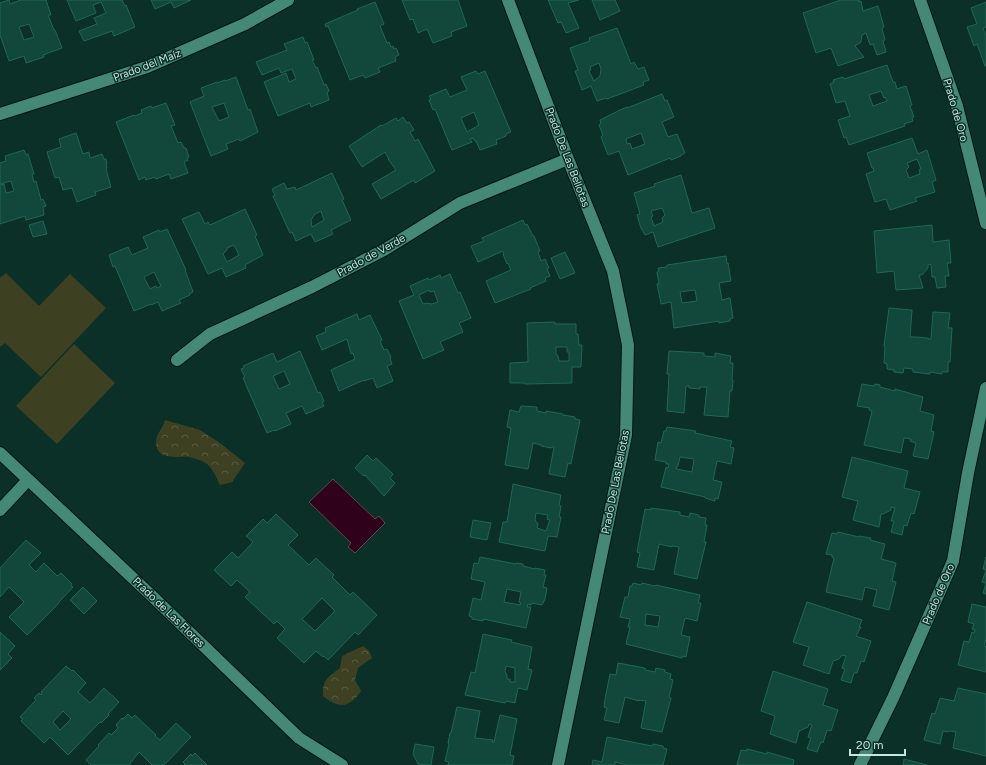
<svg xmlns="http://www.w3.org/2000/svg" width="986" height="765" font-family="Figtree,sans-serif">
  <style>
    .green { fill: #3d4121 }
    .park { fill: url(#park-crowns) }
    .water { fill: #30011a; stroke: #5d4654 }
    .building { fill: #11483b; stroke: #1f6756; fill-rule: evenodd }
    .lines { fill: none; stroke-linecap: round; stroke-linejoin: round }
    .street-casing { stroke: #021611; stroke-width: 14 }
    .secondary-casing { stroke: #021611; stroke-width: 14 }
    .street { stroke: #448876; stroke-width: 12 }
    .secondary { stroke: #448876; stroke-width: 12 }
    .labels { text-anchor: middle; stroke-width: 3; stroke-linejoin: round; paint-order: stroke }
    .street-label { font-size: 11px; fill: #c5e6db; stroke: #0b3027 }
  </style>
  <defs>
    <pattern id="park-crowns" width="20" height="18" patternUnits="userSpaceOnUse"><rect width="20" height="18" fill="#3d4121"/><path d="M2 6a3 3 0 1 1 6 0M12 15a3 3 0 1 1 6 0" fill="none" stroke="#585c41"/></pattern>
  </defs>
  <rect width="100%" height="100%" fill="#0b3027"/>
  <!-- green -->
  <path class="green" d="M6,273L39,306L70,274L106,308L41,377L5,343L0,347V278Z
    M74,344L115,383L57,444L16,406Z"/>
  <!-- park -->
  <path class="park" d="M165,420L200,430L220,443L245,463L232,482L220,485C216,477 212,466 204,462C200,460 194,458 189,457C178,456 157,461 156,443C156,433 163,429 165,420Z
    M363,646L369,651L372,658L358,668L355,680L361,691C350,708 338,709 323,696C322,680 328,677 340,668L342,656Z"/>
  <!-- water -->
  <path class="water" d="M333,479L375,519L379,516L385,523L355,553L348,547L351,543L309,502Z"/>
  <!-- building -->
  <path class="building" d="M9,0L10,4L21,0H46L51,15H48L54,30H55L62,48L43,55L44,57L26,63L24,56L9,61L0,35V3ZM29,24L34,37L24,40L19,27Z
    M67,0H122L125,6L126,5L135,27L114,36L112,31L84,41L79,31L97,24L94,18L106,13L101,2L93,5L96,13L76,21Z
    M151,0H191L174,8L171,2L155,9Z
    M402,0H458L467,26L451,32L452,36L433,43L427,29L418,33L413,19L410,20Z
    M548,0H579L568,3L579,28L566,33L561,22L558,23Z
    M592,0H615L620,11L600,20Z
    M841,0H859V2L861,1L863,11L878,6L884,27L882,28L885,40L883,41L886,52L877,55L873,44L870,45L866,33L862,35L861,42L855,46L864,57L838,66L831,48L816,53L803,13Z
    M375,2L384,24L380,26L387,43L389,42L391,47L393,46L394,49L396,48L399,55L395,57L396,61L378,68L380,72L365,78L363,75L350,80L328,26L326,27L325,24L358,10L357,9Z
    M986,2V27L983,28L986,36V66H985L977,44L974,46L967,27L977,24L971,8Z
    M617,28L631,64L634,62L638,69L644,67L649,80L643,82L644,85L607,99L606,98L597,101L591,86L582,90L575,71L578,70L570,48L590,41L589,38ZM599,63L601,69L600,76L594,81L589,71L591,70L590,67Z
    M303,37L305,43L307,42L314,60H312L316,68L317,67L324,85L326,84L329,91L327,92L329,100L311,107L310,103L278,116L264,82L286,73L289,82L296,79L292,69L281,73L279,68L262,75L256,62L287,50L284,44Z
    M887,65L893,82H895L897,89L906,86L912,105L910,106L914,117H912L913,121L904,124L905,126L849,145L846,137L844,138L838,120L850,116L845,101L836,103L830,84L834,82L833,80L843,77L844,79ZM881,91L884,98L885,97L887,101L873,106L869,95Z
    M476,71L478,74L485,71L511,132L506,134V136L496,140L497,144L480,150L476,141H475L473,138L470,139L472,142L452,150L435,109L433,110L429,100L431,99L429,96L446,89L450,97L467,90L461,77ZM474,112L479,125L467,132L461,118Z
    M236,77L248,110L250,109L258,132L240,141L239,139L226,144L228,149L211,156L190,102L204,96L201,88L217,82V83L225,80V81ZM224,103L229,117L219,121L212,107Z
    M662,94L665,101L667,100L674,117L662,122L668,137L677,134L685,153L681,155V156L671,160L670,158L628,175L619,151L608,155L601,137L603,135L599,125L601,124L600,120L620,110L627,107V108ZM641,133L645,144L632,149L630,143L627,144L626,139Z
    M166,103L175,125L171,126L178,143L181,142L184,148H186L189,157L187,158L188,160L184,162L188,173L171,179L169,174L156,179L155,177L146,180L145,177L139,180L116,122L134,115L135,116L142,113L141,110L151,106L152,108Z
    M403,117L407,123L409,122L414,130L410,132L415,141L418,139L435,171L415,183L414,180L381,199L372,184L396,170L388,159H389L385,152L362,167L349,146L381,125L382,126L396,118L398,121Z
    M76,133L83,154L89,152L90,158L102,154L104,159H106L107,164H106L107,168L106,169L111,187L95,192L96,195L77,202L72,188L63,190L59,177L55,178L47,152L61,147L59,139Z
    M912,138L918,154L927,150L936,180L932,182L935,192L915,198L917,201L890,210L886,199L875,202L866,174L874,171L873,168H872L867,153ZM917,159L921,169L919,170L920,174L909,178L906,170L909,167L907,163Z
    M24,150L26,155L28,154L34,174H32L34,182L36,181L41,200L43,199L46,206L43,207L44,215L26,220L25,216L0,224V185L4,184L6,193L14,191L11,181L0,184V163L6,161L5,156Z
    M332,173L344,199L342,200L351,220L331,230L333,234L315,242L311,234L296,241L292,232L290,233L273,196L275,195L272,189L284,183L287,189L295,187L296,190ZM321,211L324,220L312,227L311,220L315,214Z
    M681,175L692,213L709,208L715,228L658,247L653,232L645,235L641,228L637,215L640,214L634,193L655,186L654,184ZM662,208L665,215L662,218L663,222L654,226L651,217L653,216L651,211Z
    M245,209L257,235L255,236L263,255L245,265L246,268L226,277L222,268L208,274L182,219L199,212L205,224L208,222L210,225ZM234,245L239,255L227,262L223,254L227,250V248Z
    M523,220L525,225L527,224L533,236H534L540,251L538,252L541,261L545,259L549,268L547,269L550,276L545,278L546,281L530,288L531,289L495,303L486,281L511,270L508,263L507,264L503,254L504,253L503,251L478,262L471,246L484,241L482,238Z
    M43,221L47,234L33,237L29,225Z
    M932,225L933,242L949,240L951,263H947L949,276H945L946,287L937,288L935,277H932L931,264L928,265V268L922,275H919L923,288L896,290L894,271L877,273L874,231Z
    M167,229L186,270H185L193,292L189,294L190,295L179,300L181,303L162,311L158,302L151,305V304L134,311L115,266L113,267L109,255L128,247L132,255L148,248L143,237L159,230L160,232ZM154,272L161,286L157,288L156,286L150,289L144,277Z
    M565,252L575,273L560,279L551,258Z
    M726,256L727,264L728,263L731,281L719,283L722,300L730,298L733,318L730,319V321L719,323V321L674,328L671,302L661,304L657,284H659L657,272L659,271L658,268L667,267V265ZM695,290L697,301L682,303L680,292Z
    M450,274L458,293L460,292L471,318L459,323L463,332L440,342L444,350L423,359L399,301L414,295L410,286L428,278L429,280L440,275L441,278ZM429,290L430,292L434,291L438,302L432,304L427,303L423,304L419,295Z
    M889,308L912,310L910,337H917L928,338V339H931L933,312L950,313L948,328H952L950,362H948V372H942V374L930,372V374L913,372V369L904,368L903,373L894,372V370L887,369V364L884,363L885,346H884Z
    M357,314L359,320L370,315L382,340L380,341L384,350L387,349L391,357L390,358L392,364L387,366L393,381L377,388L373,378L364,381V380L339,391L331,370L355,359L353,353L351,354L347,339L322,350L316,336L326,332L325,328Z
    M555,322V324H576V334H578L579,345H582L581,367H572V383L525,384V383H510V363L528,362L527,323ZM556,347H567V352H569V361H559L558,356L556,354Z
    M300,351L318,393L320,392L324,401L322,402L324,406L306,414L302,406L286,413L291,424L275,431L274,430L267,433L243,378L245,377L241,369L244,368L243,366L273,353L277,362ZM284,371L290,384L279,389L273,376Z
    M669,351L704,353V356L715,357V353L731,356L730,363H733L732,380H733L732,391H730L728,417L704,415L707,387H700V389L689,388V386H686L684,413L667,411L669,374H667Z
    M862,384L874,386L875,384L880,385V387L895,391V389L923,397L920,411L934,415L931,431L934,432L928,459L913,456L916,443L910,441L911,439L904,438L901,453L864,445L872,411L869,410L870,408L857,406Z
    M521,406L537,407V411L546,413V411L563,414V415L575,417V419L580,420L571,464L568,463L565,477L549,474L554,447H552L551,448L541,446V445L533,443L528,469L505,465L511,428L507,427L510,410L519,412Z
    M667,427L696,431L695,433L732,441L730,447L734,448L731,464L717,461L713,480L722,482L718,499L715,498V501L705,498V497L661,487L666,467L668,468L669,464H666V462L655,460L658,442L661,443L664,431H666ZM680,457L694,459L692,472L676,469L677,466H678Z
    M367,455L373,461L376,458L393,474L390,478L395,483L384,496L365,475L364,476L355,468Z
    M852,457L908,471L904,488L920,492L914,514L911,513L907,526L904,525L902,535L891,532L894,521H891L895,508L891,507V510L883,514H881L879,527L853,520L858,501L842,497Z
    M513,484L561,495L559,505L561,506L559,517H561L557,537L548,536L545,551L499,542L503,522H507ZM536,513L548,515L547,519L550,520L546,531L537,528L538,524L535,520Z
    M651,508L680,512V515L689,517L690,513L699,515V517L706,518L705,525H707L704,542H706L697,579L674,574L679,547L672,546V547L659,544L654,570L637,567L640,553L637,552L645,509L651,510Z
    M276,514L298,535L288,545L309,565L316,558L334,575L332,577L350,595L353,592L377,615L358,635L355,632L328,660L324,656L323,657L316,651L304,663L277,638L285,629L277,621L274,624L245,597L250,592L237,580L231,586L214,570L232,552L238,558L253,542L246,536L263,519L267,523ZM322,598L335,611L315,631L302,619Z
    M473,520L491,523L487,540L470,537Z
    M838,532L859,537V536L871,538L870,540L885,544L881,559L896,563L892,581L896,582L889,610L873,606L877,590L865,587L862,600L826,592L834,558L832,557V555L826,554L832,533L837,534Z
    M26,540L41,553L29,565L36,572L44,563L57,576L61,573L72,584L71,586L73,587L59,602V603L27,635L9,617L24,602L9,587L0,597V568Z
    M480,557L516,564V563L523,564V566L535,569V568L545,570L544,575H546L543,587L547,588L545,599L542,605L532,603L531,605L528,604L527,607H531L526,628L483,619V621L472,619V617L469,616L473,598L481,600L485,582L471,579L474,563L478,564ZM507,589L521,592L519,602L521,603L520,605L504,602Z
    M986,557V594L983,593L986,583L982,582L986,570L983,569Z
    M633,583L641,585L642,583L655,586L656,585L700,595L698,603H701L697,621L685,618L681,635L690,637L686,657L682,656V658L626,644L630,627H628L630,619L620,617L625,597H628L630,586H632ZM646,614L660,616L658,627L645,625Z
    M83,587L97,601L84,614L70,600Z
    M807,602L862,620L859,627H861L856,636L871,641L864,662L861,661L857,673H854L851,683L841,680L845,669L842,668L846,656L842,655L839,659L833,661L829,674L803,665L809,647L793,642Z
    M972,604L986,607V639L984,646L986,647V672L958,665L964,641L969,642L972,632L974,633L975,630L972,629L974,624L968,622Z
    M0,632L15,646L8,654L12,658L0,670Z
    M483,634L512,640L511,642L532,647L528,669L532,670L527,690L518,688L515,703L506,701L505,703L465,695L471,672L475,673ZM506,666L515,668V682H510V679H507V675L505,672Z
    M618,663L645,668V670L655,672L656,668L665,670V672L671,674L670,679L673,680L669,697L671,698L662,732L641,728L646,701L639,700V701L625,697L619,723L604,720L607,708L604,707L605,699L610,674L616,675Z
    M66,666L72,671L73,670L86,683L78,692L90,703L104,688L119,702L108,714L109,715L101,723L100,722L68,755L50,737L44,743L21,721L23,719L20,717L36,700L34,698L39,693L41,695L42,694L41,692ZM63,711L71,719L60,730L53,722Z
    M773,671L828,689L823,705L838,710L831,731L827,730L823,743L821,742L817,752L807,749L811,738L808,737L812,725L809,724L808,727L799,731L796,743L770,734L775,716L761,711Z
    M958,688L986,694V756L953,748L956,732L949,731L948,732L943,731L940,744L924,740L932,713L935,714L940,698L954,701Z
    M457,707L480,711L475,738L493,740L492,742H494L500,715L517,719L510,755L514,756L512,765H448L449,762L445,761L449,744L448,743L450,733H451Z
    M128,714L132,718L135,715L156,735L155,736L160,740L176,723L191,737L164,765H152L139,752L129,765H91L86,760L99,746L98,745L109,733L111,735L118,728L116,725L122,718L123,719Z
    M607,737L652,746L653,744L663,746V748L667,749L663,765H627L615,762V765H592L593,760L602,762Z
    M415,744L434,747L431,765L418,764L413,754Z
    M747,749L767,754V752L794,760L793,765H737L741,750L747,751Z
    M195,753L207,765H184L185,764L183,762L191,754L192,756Z
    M904,759L927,765H903Z"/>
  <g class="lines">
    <!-- street casing -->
    <g class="street-casing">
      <path id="street" d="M508,0L568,159L613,271L628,345L626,435L558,765
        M920,0L957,106L986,223
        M0,114L147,67L245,24L288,0
        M177,360L210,334L312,287L384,250L460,203L568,159
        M0,510L28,480
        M860,765L893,698L953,561L968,473L986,388"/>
    </g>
    <!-- secondary casing -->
    <g class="secondary-casing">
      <path id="secondary" d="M0,453L154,598L299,738L342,765"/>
    </g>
    <!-- street -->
    <use href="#street" class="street"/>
    <!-- secondary -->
    <use href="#secondary" class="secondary"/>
  </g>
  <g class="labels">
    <!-- street labels -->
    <g class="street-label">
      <text transform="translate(147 65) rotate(-21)" y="4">Prado del Maíz</text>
      <text transform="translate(956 110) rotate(74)" y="4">Prado de Oro</text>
      <text transform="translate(568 157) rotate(69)" y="4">Prado De Las Bellotas</text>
      <text transform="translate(371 255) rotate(-29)" y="4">Prado de Verde</text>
      <text transform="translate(615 482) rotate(-79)" y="4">Prado De Las Bellotas</text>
      <text transform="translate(938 594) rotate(-67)" y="4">Prado de Oro</text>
      <text transform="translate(169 612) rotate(44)" y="4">Prado de Las Flores</text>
    </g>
  </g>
  <!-- scale -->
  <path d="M850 749v6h55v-6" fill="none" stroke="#c5e6db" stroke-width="2"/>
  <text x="856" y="749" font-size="12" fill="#c5e6db" stroke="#0b3027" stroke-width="3" paint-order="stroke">20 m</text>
</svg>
